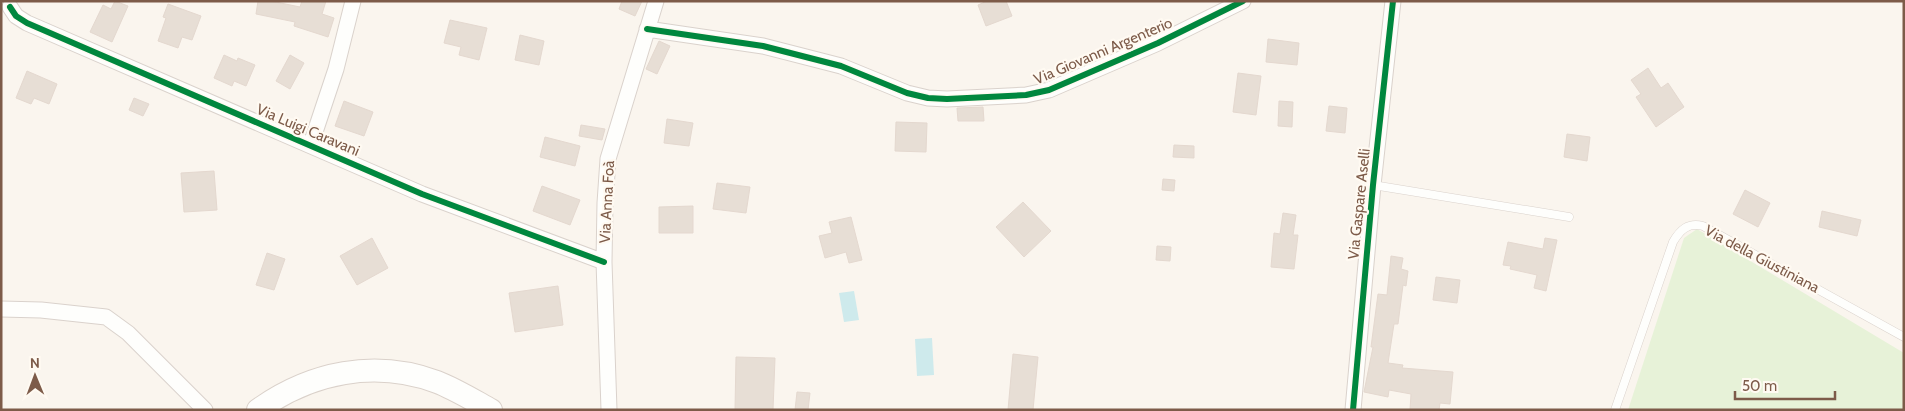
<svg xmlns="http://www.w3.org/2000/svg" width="1905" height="411" font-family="Cabin,sans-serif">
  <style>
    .green { fill: #e7f2d8 }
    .water { fill: #ceeaec }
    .building { fill: #e7ded5; stroke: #e4d8cf }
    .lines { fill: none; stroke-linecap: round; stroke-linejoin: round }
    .lane-casing { stroke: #dad2cc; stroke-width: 9 }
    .street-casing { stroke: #dad2cc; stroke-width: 17 }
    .secondary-casing { stroke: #dad1ca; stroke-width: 24 }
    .lane { stroke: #fefefc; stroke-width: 8 }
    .street { stroke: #fefefc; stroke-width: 15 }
    .secondary { stroke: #fefefc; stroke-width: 22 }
    .cycleway-casing { stroke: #fffaf2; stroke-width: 9 }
    .cycleway { stroke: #00873e; stroke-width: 6 }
    .labels { text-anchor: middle; stroke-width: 4.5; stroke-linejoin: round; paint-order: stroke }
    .street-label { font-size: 15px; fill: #7d5b49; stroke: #fffaf2 }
  </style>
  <rect width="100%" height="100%" fill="#faf5ee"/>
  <!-- green -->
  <path class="green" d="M1697,229L1904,353V410H1628L1684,238Z"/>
  <!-- water -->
  <path class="water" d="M854,291L859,320L844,322L839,293Z
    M932,338L934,375L917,376L915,339Z"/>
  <!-- building -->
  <path class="building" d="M115,1L128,6L112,42L90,32L103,5L111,9Z
    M258,1H271L300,7L302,1H326L322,14L334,18L328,37L294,26L295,22L256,14Z
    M622,1H642L635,16L619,9Z
    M987,1H1006L1012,16L986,26L978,5Z
    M168,4L201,16L192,40L182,37L178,48L158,41L166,18L163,17Z
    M450,20L487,28L479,60L459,55L461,47L444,43Z
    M520,35L544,41L539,65L515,60Z
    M1268,39L1299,43L1297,65L1266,62Z
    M659,41L670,46L657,74L646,69Z
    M224,55L237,61L238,58L255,65L246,86L234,81L232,86L214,78Z
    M290,55L304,63L290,89L276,81Z
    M1648,68L1661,88L1668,83L1684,107L1656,127L1636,97L1641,94L1631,80Z
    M27,71L57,84L49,104L34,98L31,104L16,98Z
    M1238,73L1261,76L1256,115L1233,112Z
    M134,98L149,104L143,116L129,110Z
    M344,101L373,112L364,136L335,126Z
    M1279,101L1293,102L1292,127L1278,126Z
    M1329,106L1347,108L1345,133L1326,131Z
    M983,107L984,121H958L957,108Z
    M667,119L693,123L689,146L664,143Z
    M896,122L927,123L926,152L895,151Z
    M581,125L605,129L602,140L579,136Z
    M1567,134L1590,137L1587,161L1564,157Z
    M545,137L580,146L575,166L540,157Z
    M1174,145L1194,146V158L1173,157Z
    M214,171L217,210L184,212L181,173Z
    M1163,179L1175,180L1174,191L1162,190Z
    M717,183L750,187L746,213L713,209Z
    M542,186L580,200L570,225L533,211Z
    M1745,190L1770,203L1758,227L1733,214Z
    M1023,202L1051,231L1024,257L996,227Z
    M693,206V233H659V207Z
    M1822,211L1861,220L1857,236L1819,227Z
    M1283,213L1296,215L1293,235H1298L1294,269L1271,267L1274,233L1280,234Z
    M851,217L862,260L849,263L846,252L825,258L819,236L832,233L829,222Z
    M372,238L388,268L357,285L340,256Z
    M1545,238L1557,240L1546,291L1534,288L1537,275L1510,269L1511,266L1503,265L1508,242L1543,249Z
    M1157,246L1171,247L1170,261L1156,260Z
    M267,253L285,259L274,290L256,285Z
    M1391,256L1403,258L1401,269L1408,271L1406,286L1403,285L1398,324H1394L1388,363L1403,365L1402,368L1453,372L1450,404L1440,403L1439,410H1410L1411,394L1389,390L1388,397L1364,392L1373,347H1371L1378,294L1387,295Z
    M1436,277L1460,280L1457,303L1433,300Z
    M558,286L563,325L515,332L509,293Z
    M1013,354L1038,357L1033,410H1008Z
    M736,357L775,358L773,410H735Z
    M797,392L810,393L808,410H795Z"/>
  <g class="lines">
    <!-- lane casing -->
    <g class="lane-casing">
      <path id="lane" d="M1373,185L1569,217
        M1615,410L1673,242C1680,230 1688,222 1703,226L1904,337"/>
    </g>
    <!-- street casing -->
    <g class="street-casing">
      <path id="street" d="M10,7L16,16L27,23L422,194L604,262
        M647,29L763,46L841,66L907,93L928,98L947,99L1026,95L1049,90L1158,43L1243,1
        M311,144L336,69L353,1
        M1,309L41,310L106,317L128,333L205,410
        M609,410L604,262L605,203L608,159L656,1
        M1353,410L1373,185L1393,1"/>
    </g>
    <!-- secondary casing -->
    <g class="secondary-casing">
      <path id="secondary" d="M258,410C311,372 375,359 437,382C455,389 473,400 491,410"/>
    </g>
    <!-- lane -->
    <use href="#lane" class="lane"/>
    <!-- street -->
    <use href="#street" class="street"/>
    <!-- secondary -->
    <use href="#secondary" class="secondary"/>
    <!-- cycleway casing -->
    <g class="cycleway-casing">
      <path id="cycleway" d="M10,7L16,16L27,23L422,194L604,262
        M647,29L763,46L841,66L907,93L928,98L947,99L1026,95L1049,90L1158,43L1243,1
        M1353,410L1373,185L1393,1"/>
    </g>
    <!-- cycleway -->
    <use href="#cycleway" class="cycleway"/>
  </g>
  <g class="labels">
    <!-- street labels -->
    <g class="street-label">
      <text transform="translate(1103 51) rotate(-23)" y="5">Via Giovanni Argenterio</text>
      <text transform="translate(308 130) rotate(23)" y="5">Via Luigi Caravani</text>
      <text transform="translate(607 202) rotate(-87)" y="5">Via Anna Foà</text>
      <text transform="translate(1359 204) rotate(-84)" y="5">Via Gaspare Aselli</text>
      <text transform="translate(1762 259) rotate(28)" y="5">Via della Giustiniana</text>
    </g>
  </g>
  <!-- border -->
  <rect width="1905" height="411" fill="none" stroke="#7d5b49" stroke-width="5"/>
  <!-- north arrow -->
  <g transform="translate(35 376) rotate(359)" stroke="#fffaf2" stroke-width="4" paint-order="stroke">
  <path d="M0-4L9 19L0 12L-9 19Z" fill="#7d5b49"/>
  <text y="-8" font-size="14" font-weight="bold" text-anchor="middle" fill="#7d5b49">N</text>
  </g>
  <!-- scale -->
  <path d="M1735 391v8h100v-8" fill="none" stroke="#7d5b49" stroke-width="2.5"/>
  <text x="1742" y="391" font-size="15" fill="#7d5b49" stroke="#fffaf2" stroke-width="4" paint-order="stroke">50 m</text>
</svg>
